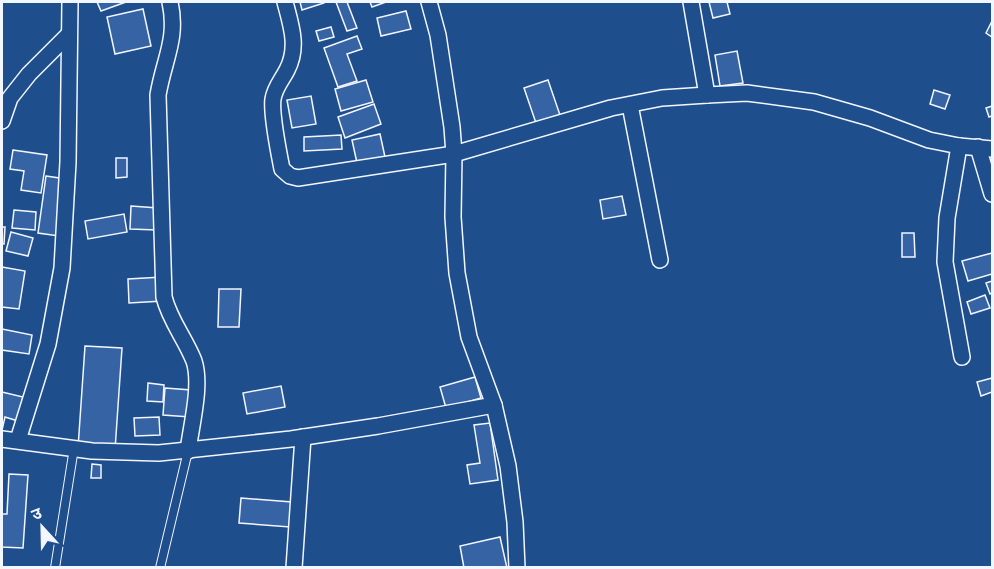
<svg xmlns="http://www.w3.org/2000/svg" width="994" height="569" viewBox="0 0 994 569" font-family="Rubik,'Noto Sans Devanagari',sans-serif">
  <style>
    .building { fill: #3563a3; stroke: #f2f6ff; stroke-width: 1.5 }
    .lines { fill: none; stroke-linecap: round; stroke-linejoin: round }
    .service-casing { stroke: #f2f6ff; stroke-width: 10 }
    .minor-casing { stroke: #f2f6ff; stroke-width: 18 }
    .service { stroke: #1f4e8c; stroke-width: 8 }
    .minor { stroke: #1f4e8c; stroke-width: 15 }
  </style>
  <rect width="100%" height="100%" fill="#1f4e8c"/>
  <g class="building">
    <path d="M97,2H126L101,11Z"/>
    <path d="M300,2H324V3L302,10Z"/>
    <path d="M336,2H347L357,28L347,31Z"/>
    <path d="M370,2H386L372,7Z"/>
    <path d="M709,2H727L730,14L713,18Z"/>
    <path d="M143,9L151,46L115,54L107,17Z"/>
    <path d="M406,11L411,29L381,36L377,18Z"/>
    <path d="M992,21V37L986,33Z"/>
    <path d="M331,27L334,37L319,41L316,31Z"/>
    <path d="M357,36L362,49L347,54L357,81L338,87L324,48Z"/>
    <path d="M737,51L743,83L720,86L715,55Z"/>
    <path d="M366,80L373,102L341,111L335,89Z"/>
    <path d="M548,80L561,118L537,126L524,88Z"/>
    <path d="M934,90L950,95L945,109L930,104Z"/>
    <path d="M311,96L316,124L292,128L287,100Z"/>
    <path d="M374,104L381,124L345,138L338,117Z"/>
    <path d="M992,106V116L989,117L986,108Z"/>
    <path d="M380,134L385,157L357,163L352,140Z"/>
    <path d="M341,135L342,149L304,151V137Z"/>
    <path d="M13,150L47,155L41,193L21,190L24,171L10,169Z"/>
    <path d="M116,158H127V177L116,178Z"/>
    <path d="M46,176L66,179L59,236L38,233Z"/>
    <path d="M622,196L626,215L603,219L600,200Z"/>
    <path d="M131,206L158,208L157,230L130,229Z"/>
    <path d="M14,210L36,212L35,230L12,228Z"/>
    <path d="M124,214L127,232L88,239L85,221Z"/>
    <path d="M2,227H5L4,244H2Z"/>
    <path d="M11,232L33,238L28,256L6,251Z"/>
    <path d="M902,233H914L915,257H902Z"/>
    <path d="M992,253V274L968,281L962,261Z"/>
    <path d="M2,267L25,271L19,309L2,307Z"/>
    <path d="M162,277L163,301L129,303L128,279Z"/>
    <path d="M992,281V293L990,294L986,283Z"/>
    <path d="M219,289H241L239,327H218Z"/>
    <path d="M985,295L990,308L971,314L967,302Z"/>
    <path d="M2,329L32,335L29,354L2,350Z"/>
    <path d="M85,346L122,348L115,450L78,448Z"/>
    <path d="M475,377L481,398L446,408L440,387Z"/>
    <path d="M992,378V392L981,396L977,382Z"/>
    <path d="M148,383L164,385L163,402L147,401Z"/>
    <path d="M281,386L285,407L247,414L243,393Z"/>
    <path d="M165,388L191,390L190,417L163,415Z"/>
    <path d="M2,392L23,397L18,421L5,417L2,430Z"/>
    <path d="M159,417L160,435L135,436L134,418Z"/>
    <path d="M490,423L498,480L470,484L467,465L480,463L474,425Z"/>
    <path d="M92,464L101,465V478H91Z"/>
    <path d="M9,474L28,475L23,548L2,547V514H7Z"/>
    <path d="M241,498L292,502L290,527L239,523Z"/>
    <path d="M500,537L507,568H464L460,546Z"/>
  </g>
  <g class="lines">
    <g class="service-casing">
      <g id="service">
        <path d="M55,568L74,448"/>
        <path d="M160,568L188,451"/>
      </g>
    </g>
    <g class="minor-casing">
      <g id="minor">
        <path d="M170,2C178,39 164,59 158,95L164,297C170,321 185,338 194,361C202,385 191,426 188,451"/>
        <path d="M285,2C291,25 299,47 287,70C282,80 275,87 273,99C271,113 279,154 282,169L290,176L298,178L454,154L611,108L662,98L707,95L747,93L814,102L870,118L929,140L959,146L992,149"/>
        <path d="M691,2L707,95"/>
        <path d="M630,105L660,260"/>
        <path d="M2,121L10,98L29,74L68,35"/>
        <path d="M959,146L947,218L945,262L962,357"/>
        <path d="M978,147L992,194"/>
        <path d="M494,405L508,466L515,522L517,568"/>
        <path d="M2,439L92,451L159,453L291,439L378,426L494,405L469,337L457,273L453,217L454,154L452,127L438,35L429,2"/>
        <path d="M18,440L48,344L62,268L68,162L70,2"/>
        <path d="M294,568L303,437"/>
      </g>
    </g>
    <use href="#service" class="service"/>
    <use href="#minor" class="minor"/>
  </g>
  <rect width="994" height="569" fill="none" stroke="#f2f6ff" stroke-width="6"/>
  <g transform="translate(42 527) rotate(338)" stroke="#1f4e8c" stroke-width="4.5" paint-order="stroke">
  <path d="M0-4.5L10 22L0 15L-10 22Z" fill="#f2f6ff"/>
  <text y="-9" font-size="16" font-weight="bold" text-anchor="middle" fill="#f2f6ff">उ</text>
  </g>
</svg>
